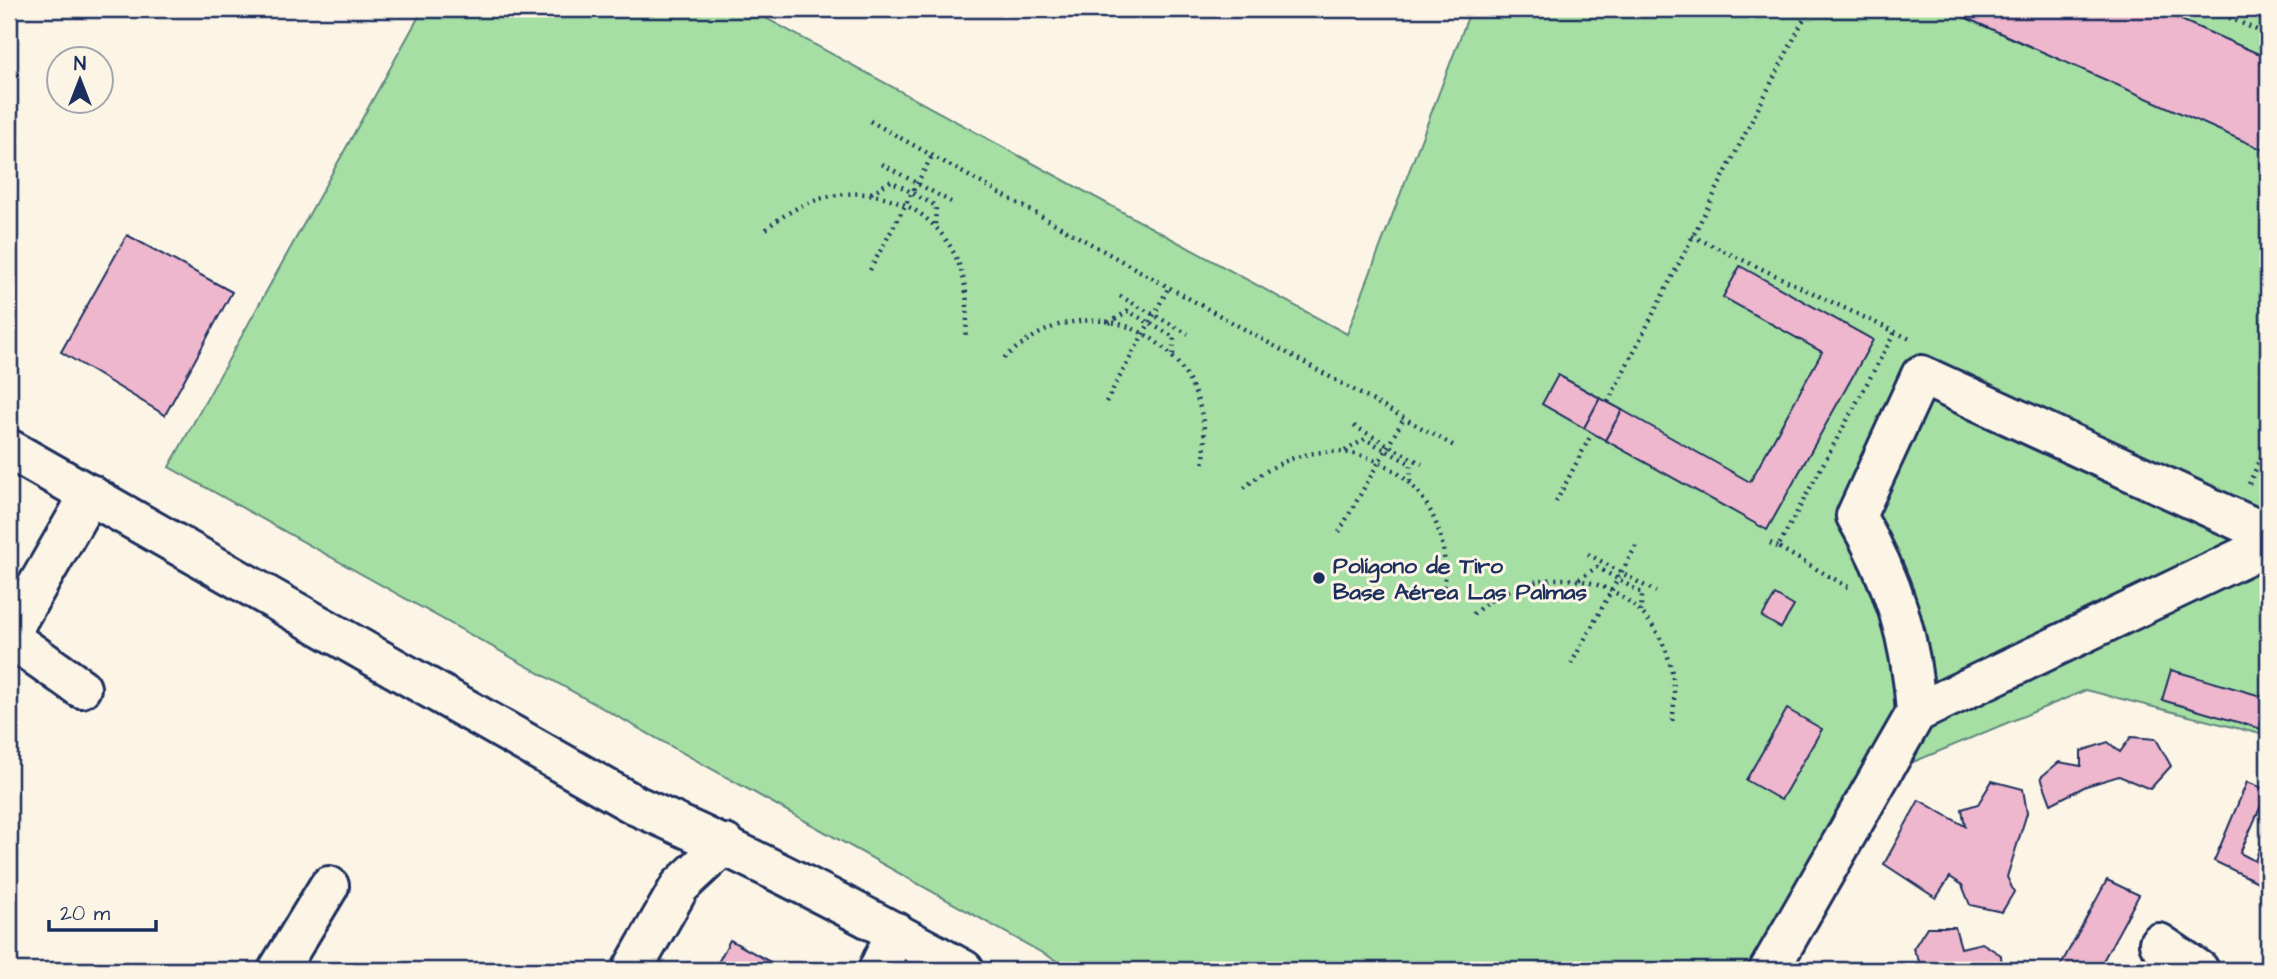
<svg xmlns="http://www.w3.org/2000/svg" width="2277" height="979" viewBox="0 0 2277 979" font-family="'Architects Daughter',sans-serif">
  <style>
    .green { fill: #a6dfa3; stroke: #608780; stroke-width: 2 }
    .building { fill: #efb7cd; stroke: #1b2f5e; stroke-width: 2 }
    .lines { fill: none; stroke-linecap: round; stroke-linejoin: round }
    .minor-casing { stroke: #1b2f5e; stroke-width: 44 }
    .path { stroke: #1b2f5e; stroke-width: 4.5; stroke-dasharray: 2 5; stroke-linecap: butt }
    .minor { stroke: #fcf5e5; stroke-width: 38 }
    .poi-dot { fill: #1b2f5e; stroke: #fcf5e5; stroke-width: 2.5 }
    .labels { text-anchor: middle; stroke-width: 6; stroke-linejoin: round; paint-order: stroke }
    .poi-label { font-size: 23px; font-weight: bold; fill: #1b2f5e; stroke: #fcf5e5; text-anchor: start }
  </style>
  <rect width="100%" height="100%" fill="#fcf5e5"/>
  <filter id="ink" filterUnits="userSpaceOnUse"><feTurbulence type="fractalNoise" baseFrequency=".0143" numOctaves="2"/><feDisplacementMap in="SourceGraphic" scale="14" xChannelSelector="R" yChannelSelector="G"/><feConvolveMatrix kernelMatrix="1 2 1 2 8 2 1 2 1" color-interpolation-filters="sRGB"/></filter>
  <g filter="url(#ink)">
    <path class="green" d="M423,9H749L1347,334L1471,9H2268V736L2086,690L1906,765L1784,970H1073L169,467Z"/>
    <g class="building">
      <path d="M1946,9H2156L2268,58V152Z"/>
      <path d="M127,235L232,292L165,415L61,352Z"/>
      <path d="M1740,266L1873,340L1767,530L1605,440L1622,410L1750,482L1822,352L1723,297Z"/>
      <path d="M1558,375L1600,398L1584,428L1542,404Z"/>
      <path d="M1600,398L1622,410L1605,440L1584,428Z"/>
      <path d="M1775,595L1794,606L1781,628L1762,617Z"/>
      <path d="M2171,670L2268,698V731L2162,700Z"/>
      <path d="M1787,709L1822,729L1781,800L1746,780Z"/>
      <path d="M2131,737L2156,739L2171,766L2150,789L2119,776L2086,786L2051,804L2041,777L2059,762L2081,766V751L2108,742L2120,752Z"/>
      <path d="M1992,781L2023,789L2027,813L2007,877L2014,892L2002,912L1970,905L1962,885L1950,877L1936,898L1884,864L1919,800L1965,826L1962,809L1978,804Z"/>
      <path d="M2247,782L2268,790L2240,853L2255,861L2268,824V887L2214,861Z"/>
      <path d="M2107,880L2139,895L2098,970H2058Z"/>
      <path d="M1927,927H1955L1961,948L1982,943L2001,955L2002,970H1924L1913,949Z"/>
      <path d="M730,940L785,970H714Z"/>
    </g>
    <g class="lines">
      <g class="minor-casing">
        <g id="minor">
          <path d="M9,449L637,806C750,855 857,911 964,970"/>
          <path d="M9,635L90,494"/>
          <path d="M9,637L81,688"/>
          <path d="M1916,713C1912,640 1893,579 1856,516L1921,375L2268,534"/>
          <path d="M2159,943L2199,970"/>
          <path d="M278,970L329,886"/>
          <path d="M632,970L680,886L725,844"/>
          <path d="M878,970L896,932"/>
          <path d="M1769,970L1916,713L2268,545"/>
        </g>
      </g>
      <g class="path">
        <path d="M2210,9L2268,35"/>
        <path d="M870,121L1456,447"/>
        <path d="M882,164L951,202"/>
        <path d="M871,193L891,181L936,206L935,227"/>
        <path d="M766,229C860,149 985,213 965,337"/>
        <path d="M1692,236L1910,339"/>
        <path d="M870,270L932,156"/>
        <path d="M1120,296L1188,334"/>
        <path d="M1109,323L1128,311L1174,337L1173,357"/>
        <path d="M1004,358C1021,344 1038,332 1059,325C1149,300 1217,381 1203,466"/>
        <path d="M1106,402L1169,287"/>
        <path d="M1608,402L1809,9"/>
        <path d="M1354,426L1422,464"/>
        <path d="M1345,451L1365,439L1411,464L1410,483"/>
        <path d="M2249,484L2268,442"/>
        <path d="M1244,488C1336,405 1462,474 1443,596"/>
        <path d="M1556,502L1592,433"/>
        <path d="M1339,532L1404,418"/>
        <path d="M1770,543L1778,547"/>
        <path d="M1588,554L1656,592"/>
        <path d="M1579,579L1597,567L1642,593L1641,612"/>
        <path d="M1848,587L1778,547L1895,332"/>
        <path d="M1473,614C1565,534 1692,600 1672,722"/>
        <path d="M1571,664L1636,546"/>
      </g>
      <use href="#minor" class="minor"/>
    </g>
  </g>
  <circle class="poi-dot" cx="1319" cy="578" r="7"/>
  <g class="labels">
    <g class="poi-label">
      <text x="1333" y="573">Polígono de Tiro<tspan x="1333" dy="26">Base Aérea Las Palmas</tspan></text>
    </g>
  </g>
  <rect width="2277" height="979" fill="none" stroke="#fcf5e5" stroke-width="35"/>
  <rect x="18" y="18" width="2242" height="944" fill="none" stroke="#1b2f5e" stroke-width="2.5" filter="url(#ink)"/>
  <g transform="translate(80 80)"><circle r="33" fill="#fcf5e5" stroke="#a2a6af" stroke-width="2"/>
  <path d="M0-5L12 26L0 18L-12 26Z" fill="#1b2f5e"/>
  <text y="-10" font-size="19" font-weight="bold" text-anchor="middle" fill="#1b2f5e">N</text>
  </g>
  <path d="M49 920v10h107v-10" fill="none" stroke="#1b2f5e" stroke-width="3.5"/>
  <text x="60" y="920" font-size="21" fill="#1b2f5e" stroke="#fcf5e5" stroke-width="5" paint-order="stroke">20 m</text>
</svg>
